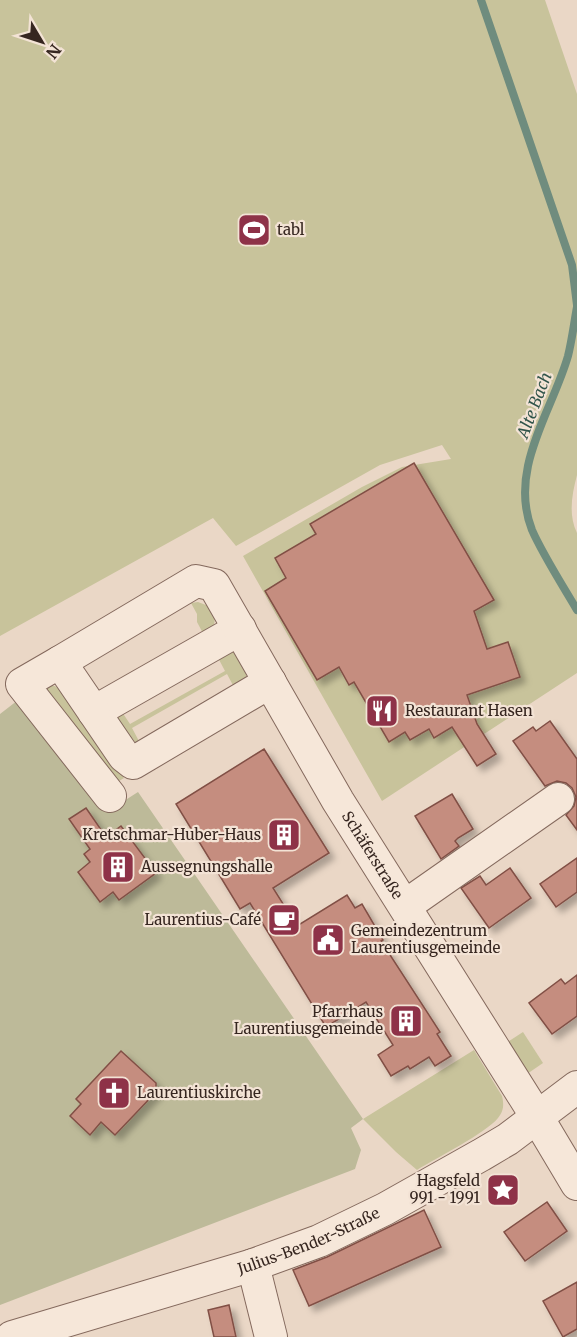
<svg xmlns="http://www.w3.org/2000/svg" width="577" height="1337" viewBox="0 0 577 1337" font-family="Merriweather,serif">
  <style>
    .green { fill: #c8c39b }
    .cemetery { fill: #bdba99 }
    .lines { fill: none; stroke-linecap: round; stroke-linejoin: round }
    .stream { stroke: #6f8c7e; stroke-width: 8 }
    .building { fill: #c58d7f; stroke: #814f45; stroke-width: 1.5; filter: url(#shadow) }
    .minor-casing { stroke: #84695d; stroke-width: 34 }
    .minor { stroke: #f6e7d9; stroke-width: 32 }
    .labels { text-anchor: middle; stroke-width: 4.5; stroke-linejoin: round; paint-order: stroke }
    .poi-label { font-size: 15px; fill: #362620; stroke: #f3e3d5; text-anchor: start }
    .street-label { font-size: 15px; fill: #362620; stroke: #f3e3d5 }
    .water-label { font-size: 16px; font-style: italic; fill: #30544a; stroke: #f3e3d5 }
  </style>
  <defs>
    <filter id="shadow"><feDropShadow dx="5.5" dy="5.5" stdDeviation="3" flood-color="#0004"/></filter>
  </defs>
  <rect width="100%" height="100%" fill="#ead7c6"/>
  <g class="green">
    <path d="M0,0H545L577,94V475C572,494 568,515 577,533V673L382,801L243,556L362,487L402,467L451,459L442,445L380,465L236,546L213,518L0,636Z"/>
    <path d="M198,602L211,607C217,622 216,626 205,637L197,622V614L191,603Z"/>
    <path d="M228,651L237,653L247,672L245,681L235,689L227,674L132,728L140,743L135,742L117,718L116,714L120,709L130,724L225,671L216,654Z"/>
    <path d="M48,686H55L63,692L124,778L109,787L44,691Z"/>
    <path d="M523,1032L543,1063L527,1074L506,1043Z"/>
    <path d="M474,1050L502,1096C504,1104 504,1111 498,1118C486,1133 436,1158 417,1170L396,1152L363,1119Z"/>
  </g>
  <path class="cemetery" d="M22,697L113,808L138,792L363,1119L351,1128L361,1150L355,1169L0,1305V714Z"/>
  <g class="lines">
    <g class="stream">
      <path d="M481,0L572,265L577,305"/>
      <path d="M577,307C574,323 572,340 568,356C552,412 508,469 532,530C543,555 563,586 577,610"/>
    </g>
  </g>
  <g class="building">
    <path d="M414,463L494,600L474,611L487,649L508,642L520,677L467,695L477,724L496,754L477,766L452,727L434,738L429,729L410,740L405,732L389,742L354,682L349,685L339,667L317,680L265,591L286,578L275,558L316,534L310,524Z"/>
    <path d="M550,721L577,759V830L566,815L574,806L576,797L572,788L566,783L557,781L545,786L513,741L533,727L536,731Z"/>
    <path d="M264,749L329,853L273,888L297,926L347,895L355,908L362,904L383,940L381,941L440,1032L437,1034L451,1056L435,1066L429,1057L410,1069L408,1066L391,1076L378,1055L393,1045L366,1002L326,1027L250,903L240,909L176,804Z"/>
    <path d="M452,794L473,829L458,838L455,841L459,846L441,859L415,816Z"/>
    <path d="M86,808L106,837L121,826L156,873L119,900L113,892L100,902L78,872L90,862L84,854L90,849L69,819Z"/>
    <path d="M577,858V892L556,907L540,884Z"/>
    <path d="M510,868L531,898L489,928L461,888L480,876L486,885Z"/>
    <path d="M577,975V1016L552,1034L529,1003L561,979L565,984Z"/>
    <path d="M121,1051L156,1083V1092L115,1135L101,1122L90,1135L70,1116L81,1104L76,1099Z"/>
    <path d="M547,1202L567,1231L525,1261L504,1232Z"/>
    <path d="M424,1210L441,1247L309,1306L293,1270L327,1257Z"/>
    <path d="M577,1282V1329L563,1337L543,1301Z"/>
    <path d="M229,1305L236,1337H214L208,1310Z"/>
  </g>
  <g class="lines">
    <g class="minor-casing">
      <g id="minor">
        <path d="M240,629L94,712L124,756L133,763L270,682"/>
        <path id="s1" d="M60,662L196,581L214,585L338,801L537,1117L577,1184"/>
        <path d="M94,712L60,662L22,684L110,796"/>
        <path d="M405,906L558,799"/>
        <path d="M253,1265L271,1337"/>
        <path id="s2" d="M12,1337L253,1265L319,1241L385,1209L481,1155L508,1139L577,1087"/>
      </g>
    </g>
    <use href="#minor" class="minor"/>
  </g>
  <defs>
    <g id="stadium-square" transform="scale(1.725)"><rect x="-9" y="-9" width="18" height="18" rx="4" fill="#8e3248" stroke="#f3e3d5"/><path d="M0-5a6.5 5 0 1 0 0 10a6.5 5 0 1 0 0-10ZM-3.5-1.8h7v3.6h-7Z" fill="#fff"/></g>
    <g id="restaurant-square" transform="scale(1.725)"><rect x="-9" y="-9" width="18" height="18" rx="4" fill="#8e3248" stroke="#f3e3d5"/><path d="M-5-6h1v4h1v-4h1v4h1v-4h1v5L-1.5 .5V6h-2V.5L-5-1ZM5-6V6H3V1.5H1.5Q1.5-4 5-6Z" fill="#fff"/></g>
    <g id="building-square" transform="scale(1.725)"><rect x="-9" y="-9" width="18" height="18" rx="4" fill="#8e3248" stroke="#f3e3d5"/><path d="M-4-6H4V6H1V3H-1V6H-4ZM-2.5-4.3h1.7v1.8h-1.7ZM.8-4.3h1.7v1.8H.8ZM-2.5-1h1.7V.8h-1.7ZM.8-1h1.7V.8H.8Z" fill="#fff"/></g>
    <g id="cafe-square" transform="scale(1.725)"><rect x="-9" y="-9" width="18" height="18" rx="4" fill="#8e3248" stroke="#f3e3d5"/><path d="M-5.5-4.5H6V0H3Q3 3.5 0 3.5H-2.5Q-5.5 3.5-5.5 0ZM3-3.2v2h1.7v-2ZM-6 4.5H4V6H-6Z" fill="#fff"/></g>
    <g id="civic-square" transform="scale(1.725)"><rect x="-9" y="-9" width="18" height="18" rx="4" fill="#8e3248" stroke="#f3e3d5"/><path d="M-.6-6.5H3V-4.5H.6V-3L4-1V1h2V6H-6V1h2V-1L-.6-3ZM-1.2 2.5V6h2.4V2.5Z" fill="#fff"/></g>
    <g id="church-square" transform="scale(1.725)"><rect x="-9" y="-9" width="18" height="18" rx="4" fill="#8e3248" stroke="#f3e3d5"/><path d="M-1.2-6h2.4v3.5h3.3v2.4h-3.3V6h-2.4V-.1h-3.3v-2.4h3.3Z" fill="#fff"/></g>
    <g id="sight-square" transform="scale(1.725)"><rect x="-9" y="-9" width="18" height="18" rx="4" fill="#8e3248" stroke="#f3e3d5"/><path d="M0-6L1.8-2.2L6-1.7L2.9 1.2L3.7 5.4L0 3.3L-3.7 5.4L-2.9 1.2L-6-1.7L-1.8-2.2Z" fill="#fff"/></g>
  </defs>
  <g fill-rule="evenodd">
    <use href="#stadium-square" x="254" y="230"/>
    <use href="#restaurant-square" x="382" y="711"/>
    <use href="#building-square" x="284" y="835"/>
    <use href="#building-square" x="118" y="867"/>
    <use href="#cafe-square" x="284" y="920"/>
    <use href="#civic-square" x="328" y="940"/>
    <use href="#building-square" x="406" y="1021"/>
    <use href="#church-square" x="114" y="1093"/>
    <use href="#sight-square" x="503" y="1190"/>
  </g>
  <g class="labels">
    <g class="poi-label">
      <text x="277" y="235">tabl</text>
      <text x="405" y="716">Restaurant Hasen</text>
      <text x="261" y="840" text-anchor="end">Kretschmar-Huber-Haus</text>
      <text x="141" y="872">Aussegnungshalle</text>
      <text x="261" y="925" text-anchor="end">Laurentius-Café</text>
      <text x="351" y="936">Gemeindezentrum<tspan x="351" dy="17">Laurentiusgemeinde</tspan></text>
      <text x="383" y="1017" text-anchor="end">Pfarrhaus<tspan x="383" dy="17">Laurentiusgemeinde</tspan></text>
      <text x="137" y="1098">Laurentiuskirche</text>
      <text x="480" y="1186" text-anchor="end">Hagsfeld<tspan x="480" dy="17">991 - 1991</tspan></text>
    </g>
    <g class="street-label">
      <text dy="5" stroke="none"><textPath href="#s1" startOffset="490">Schäferstraße</textPath></text>
      <text dy="5" stroke="none"><textPath href="#s2" startOffset="312">Julius-Bender-Straße</textPath></text>
    </g>
    <g class="water-label">
      <text transform="translate(534 405) rotate(-69)" y="6">Alte Bach</text>
    </g>
  </g>
  <g transform="translate(42 42) rotate(129)" stroke="#f3e3d5" stroke-width="4.5" paint-order="stroke">
  <path d="M0-4.5L10 22L0 15L-10 22Z" fill="#362620"/>
  <text y="-9" font-size="16" font-weight="bold" text-anchor="middle" fill="#362620">N</text>
  </g>
</svg>
